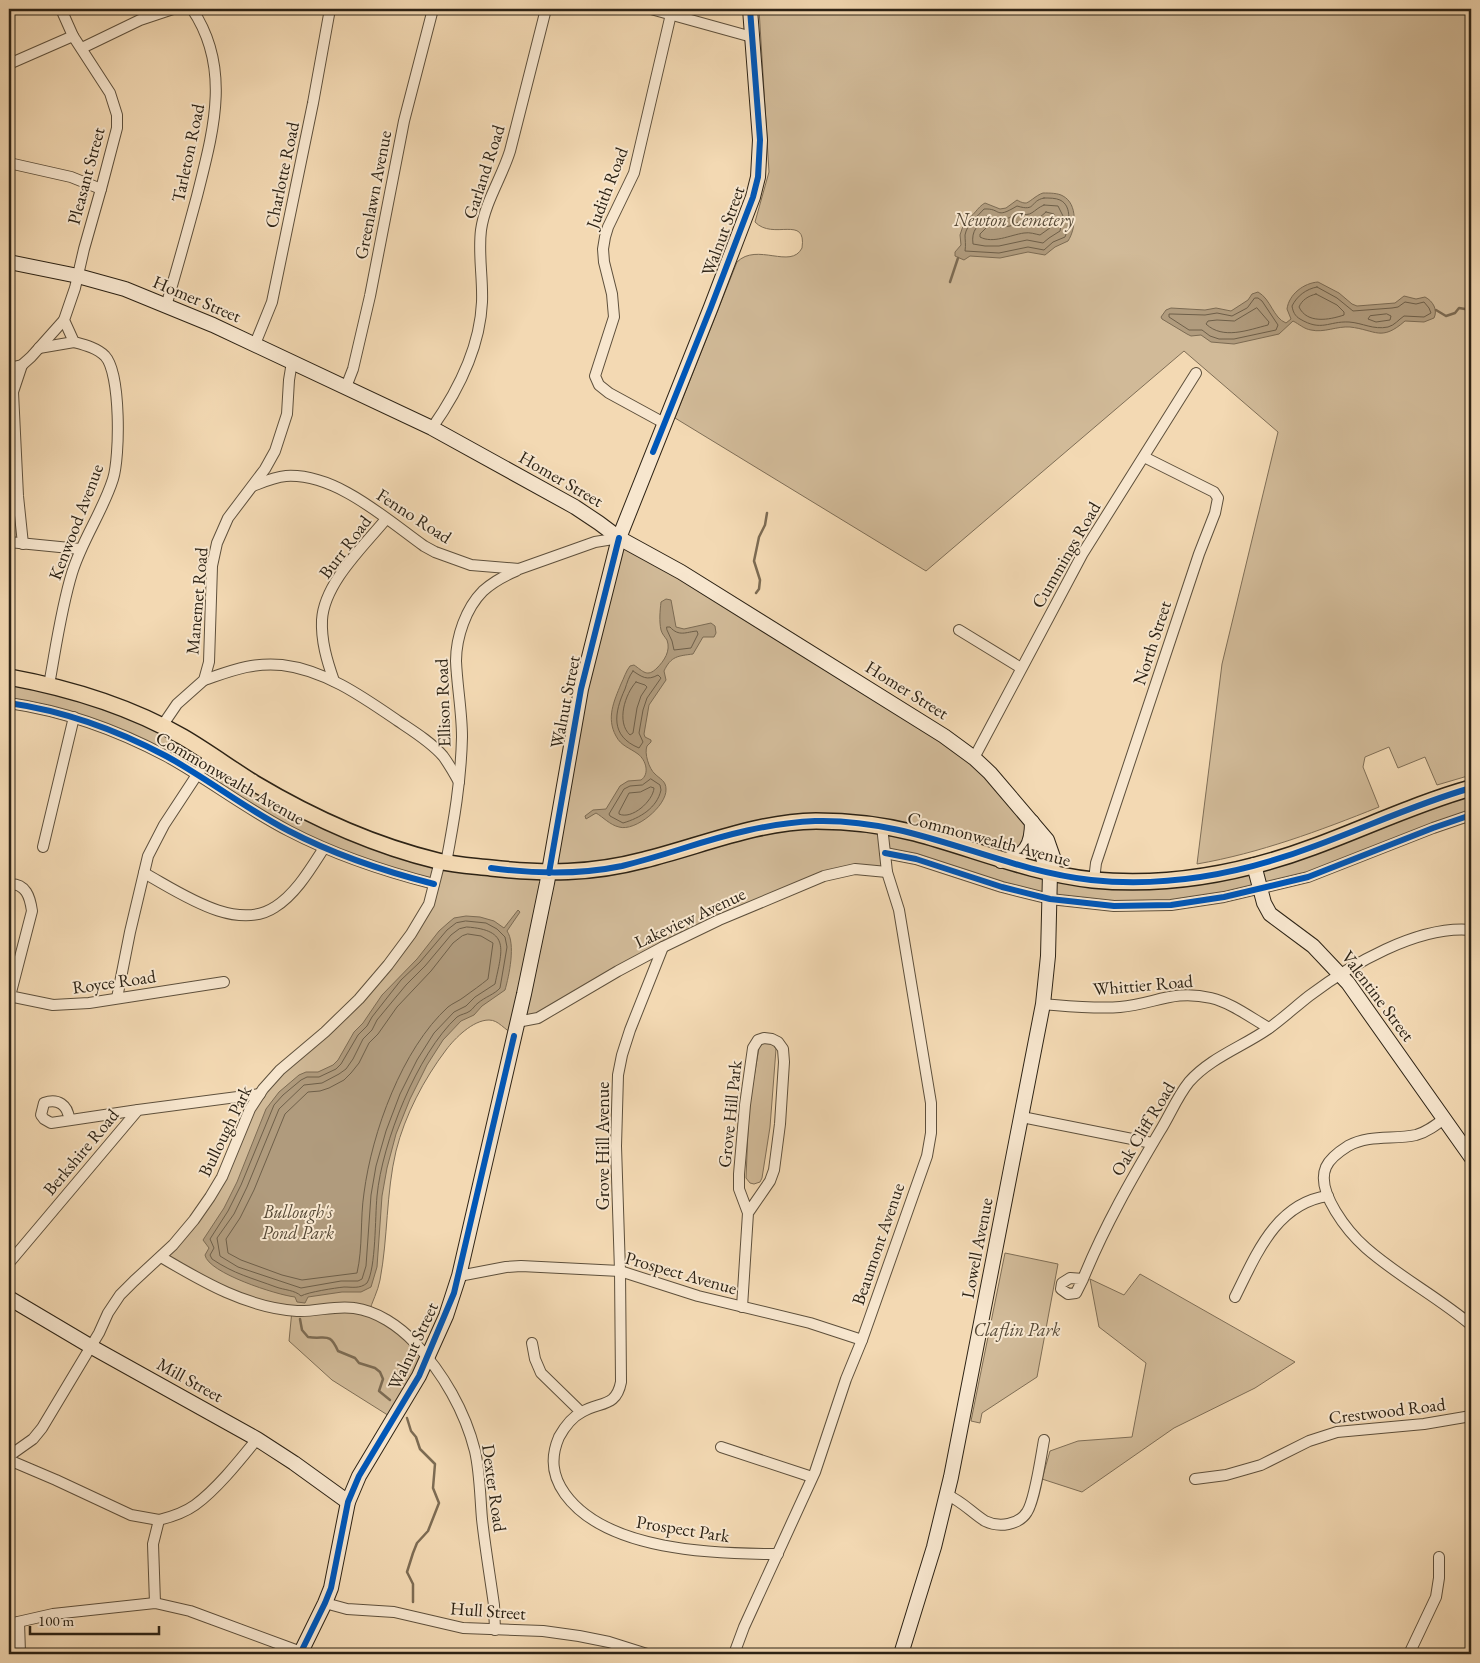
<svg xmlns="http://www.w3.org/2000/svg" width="1480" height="1663" viewBox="0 0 1480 1663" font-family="'EB Garamond',serif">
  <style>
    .green { fill: #d1ba98; stroke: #7f6e56 }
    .water { fill: #b09b7d; stroke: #7c6b53 }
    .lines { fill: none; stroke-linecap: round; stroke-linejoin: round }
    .shore { stroke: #6e5f49; stroke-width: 1 }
    .stream { stroke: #7c6b53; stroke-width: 2.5 }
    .street-casing { stroke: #5e503c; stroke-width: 12 }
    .secondary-casing { stroke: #2d2315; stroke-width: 16 }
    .primary-casing { stroke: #2d2315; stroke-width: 18 }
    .street { stroke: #f7e6ce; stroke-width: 10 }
    .secondary { stroke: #f7e6ce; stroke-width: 14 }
    .primary { stroke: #f3d9b3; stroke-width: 15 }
    .cycleway-casing { stroke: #f7e6ce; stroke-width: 9 }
    .cycleway { stroke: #0057b8; stroke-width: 6 }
    .labels { text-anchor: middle; stroke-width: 4; stroke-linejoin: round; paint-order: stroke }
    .street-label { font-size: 18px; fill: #2d2315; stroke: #f7e6ce }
    .park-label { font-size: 18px; font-style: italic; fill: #564936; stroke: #f7e6ce }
  </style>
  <rect width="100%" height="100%" fill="#f3d9b3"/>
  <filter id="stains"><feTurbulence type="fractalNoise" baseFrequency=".004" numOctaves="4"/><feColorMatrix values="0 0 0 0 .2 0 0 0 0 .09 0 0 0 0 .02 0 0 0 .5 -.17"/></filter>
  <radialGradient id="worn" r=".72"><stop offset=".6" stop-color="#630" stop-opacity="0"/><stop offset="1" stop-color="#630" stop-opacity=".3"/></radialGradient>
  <g class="green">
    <path d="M759,9H1471V775L1437,785L1425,757L1398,768L1389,747L1365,757L1363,767L1379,807C1319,831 1260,853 1197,864L1222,664L1278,432L1184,351L926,571L675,418L737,262C757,242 791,270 802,248C807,214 773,241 755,222L769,172Z"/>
    <path d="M619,538L944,736L1032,822L1018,856L1072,877L1226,872L1471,788V815L1308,877L1191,903L1083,904L886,853L887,872L855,869L719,920L529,1021L514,1034C504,1030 499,1020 489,1020C473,1020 455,1038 446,1050C424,1079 405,1115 396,1151C386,1193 388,1238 380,1280C378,1291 372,1302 369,1312L379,1317L428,1358L394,1419L332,1380L289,1341L292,1310L257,1303L161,1257L204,1207L254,1102L325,1032L402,947L434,884L324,848L133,740L9,703V677L73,691L210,755L391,847L549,873Z"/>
    <path d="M769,1042L773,1045L776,1049L770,1127L762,1178L760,1182L754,1184L750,1183L746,1178L749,1106L759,1048L763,1043Z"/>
    <path d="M1005,1253L1058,1264L1037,1377L982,1413L980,1423L971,1421Z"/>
    <path d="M1140,1274L1295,1362L1255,1388L1174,1428L1082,1492L1042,1479L1050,1451L1078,1441L1132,1437L1146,1363L1099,1327L1090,1279L1124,1295Z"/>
  </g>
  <g class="water">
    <path d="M1043,193C1050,193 1058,193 1063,196C1078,204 1076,229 1068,241L1055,247L1045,255L1028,252L1000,258L970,256L964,260L955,256V252L961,245L960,235L965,220C974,217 977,207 985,203L1000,209L1006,208L1017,200C1019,201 1022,203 1025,203C1028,204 1036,195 1043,193Z"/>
    <path d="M1318,282L1339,293L1352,304L1357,306L1395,303L1404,296L1416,299L1425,297C1433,301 1438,310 1434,318L1424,322L1405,321C1381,342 1376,330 1350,327C1337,326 1324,333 1311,330C1304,329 1299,324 1293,321L1279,334L1234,344L1211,342L1201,335L1191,336L1187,334L1162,319L1161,317L1166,310L1171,308L1205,310L1216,308L1231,311L1248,300L1252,294L1258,292C1271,299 1273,318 1286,323L1291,319L1287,309C1289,294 1304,283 1318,282Z"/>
    <path d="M666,599L671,600L676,627L684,629L711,623L715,626L716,633L714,637H703L693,654C678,656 671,656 664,671L666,680L649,705L644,734L645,737L651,740V742L647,746C644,753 649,769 655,774C660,779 666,781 666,789C667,806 635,832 619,827C610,825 603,817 596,813L586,819L585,816L593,810L606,809L620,786L628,781L641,780C650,774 646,760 638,754C630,748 621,746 616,736C606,718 614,701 621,684C624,678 626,671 630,666L634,665C643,671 647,678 657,668C664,661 671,651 667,640C665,637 662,634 661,630C659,621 660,611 661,602Z"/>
    <path d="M518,910L520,912L507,931C516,944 509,976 505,990L482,1006L474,1015L461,1021L443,1040L427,1065L410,1099L396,1134L387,1168L382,1196L377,1267L371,1287L361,1292H342L308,1297L305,1303L297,1302L295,1297C277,1295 208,1273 205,1255L209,1248L203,1240L224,1208L237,1182L266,1109L279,1092L299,1075L306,1072H318L333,1065L338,1060L354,1032L363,1023L382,995L417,959L439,931L448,923L454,918L466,916L480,917L494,921L504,928Z"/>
  </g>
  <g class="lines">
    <g class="shore">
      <path d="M1044,198C1049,198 1056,198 1060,200C1073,206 1069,227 1065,237L1053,242L1044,250L1028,247L999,253L965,251C966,245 965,240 965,235C967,224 977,217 984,209C1002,208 994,220 1017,206C1037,212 1029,201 1044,198Z"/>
      <path d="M1044,205L1058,206L1063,216L1060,231L1049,238L1043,243L1027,240L999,246H985L973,244C971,230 978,226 986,216C999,219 1006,222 1017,213C1033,218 1032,210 1044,205Z"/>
      <path d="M1046,212L1054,214V225L1040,235C1035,234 1030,232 1024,233C1010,235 993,244 980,237V234L989,225C997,227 1005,228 1013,225C1016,224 1017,222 1020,222C1034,221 1036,221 1046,212Z"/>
      <path d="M1317,287L1337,298L1353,311L1392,308L1398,307L1405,302L1416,304L1424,302L1429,308L1431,313L1424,317L1404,316C1398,320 1395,325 1388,327C1373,330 1363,323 1349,322C1328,321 1322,332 1300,319C1295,316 1293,312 1292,306C1297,296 1306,289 1317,287Z"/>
      <path d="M1316,294L1337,305L1344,312V315C1329,320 1307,324 1299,307C1302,300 1308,296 1316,294Z"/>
      <path d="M1255,298H1258L1262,301L1278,325L1276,330L1234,339H1219L1210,336L1202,330H1189L1169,317V314H1172L1205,315L1217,313L1232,316L1247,308Z"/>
      <path d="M1257,308L1269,322L1268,325C1248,330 1223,340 1206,324L1208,321L1217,320L1234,321Z"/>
      <path d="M1387,314L1391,316L1390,320L1376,322L1368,319L1370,316Z"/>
      <path d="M667,627H670C679,637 686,632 697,631L698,634L691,648L674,650L672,641L667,630Z"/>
      <path d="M633,671C642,677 647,681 658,675L661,678L647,698L643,710L639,733L643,742L639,748C610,736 614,713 625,689C627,683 629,676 633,671Z"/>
      <path d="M636,682L645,685L647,687L641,696L637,708L633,733L630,735C616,722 625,694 636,682Z"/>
      <path d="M651,779L660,785L661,790C657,808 640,818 623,823L610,816L609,814L624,789L630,786L642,785Z"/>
      <path d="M651,787L654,788C653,801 632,820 619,814V812L629,793L640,792Z"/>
      <path d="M466,921L486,923L497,929L505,937L507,947L500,988C495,994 485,997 478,1003C475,1005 473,1009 470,1011C466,1014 461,1014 457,1017C417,1054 382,1143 377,1196C375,1217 376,1268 367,1283C360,1289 352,1287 344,1287C335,1288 308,1292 301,1296C295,1290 284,1290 276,1287C252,1278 234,1274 212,1259L210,1255L214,1248L210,1239L228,1211L241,1185L274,1105L283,1095L301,1080L307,1077H319L336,1069L341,1064L358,1035L367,1026L372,1017L401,980L420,962L447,930L456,923Z"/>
      <path d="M467,927C511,930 502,950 495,984L475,997L466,1006L454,1012L434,1033L417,1060L400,1094L386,1131L376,1166L371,1195L366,1266L362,1279L358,1281H341L301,1288L238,1267L220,1256L217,1238L234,1214L247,1187L279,1109L304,1085L322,1083L339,1074L346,1069L353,1059L363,1039L372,1030L377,1020L406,985L425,966L451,935L459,929Z"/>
      <path d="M468,934L481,936L493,943L488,979C481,985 472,991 464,997C459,1001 453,1003 448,1007C402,1049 372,1132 364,1193C360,1219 363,1247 357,1273L302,1280L282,1275L241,1260L228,1253L226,1239L240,1218L254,1190L285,1114L308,1092L320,1091L329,1088L344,1080L351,1073L359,1063L369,1043L378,1034L397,1007L431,971L453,943L462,936Z"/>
    </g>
    <g class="stream">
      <path d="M950,282L958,258"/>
      <path d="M1436,310L1446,316L1455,313L1459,308L1465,309"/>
      <path d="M756,593L759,589L760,580L754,561L759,537L765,525L767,513"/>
      <path d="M300,1319L302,1330L308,1337C326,1340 329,1331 338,1351L355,1358L359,1363L375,1368L380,1372L383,1379L379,1391L390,1400"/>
      <path d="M407,1418L411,1431L416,1437L420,1449L435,1464L433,1488L439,1503L428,1531L417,1543L413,1553L407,1572L413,1584V1602"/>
    </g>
    <g class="street-casing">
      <g id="street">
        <path d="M651,9L752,37"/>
        <path d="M82,48L140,20L173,9"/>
        <path d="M9,64L73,36"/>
        <path d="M9,163L71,177L101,189"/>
        <path d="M166,306C177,269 187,233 197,196C213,132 232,68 192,9"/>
        <path d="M255,344L272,302L313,103L330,9"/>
        <path d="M39,348L74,342"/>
        <path d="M22,365L13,392L18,496L23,544"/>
        <path d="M9,368L22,365L31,357L64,320"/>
        <path d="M346,387L353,369L370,296L404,121L433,9"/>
        <path d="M664,423L609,393L599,385L595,376L614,317L612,294L604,262L603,249L605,237L608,227L634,173L671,14"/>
        <path d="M432,428C458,391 480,348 482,302C483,278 478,254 481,230C485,202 502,177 510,151L546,9"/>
        <path d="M253,486C263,482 274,477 286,476C336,473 386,519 424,546L435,552L471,565L519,569L595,542L619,538"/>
        <path d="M9,542L80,549"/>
        <path d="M959,630L1021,668"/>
        <path d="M204,680C231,671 252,662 282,665C325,670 363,697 398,721C413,731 431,742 443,756C449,764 454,773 459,782"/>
        <path d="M334,681C327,661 321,641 322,620C324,583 364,546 386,519"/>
        <path d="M49,685C56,647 61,609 72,573C82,540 103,511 113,479C120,457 121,373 105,356C97,348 85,345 74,342L64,320L75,288L84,249L101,189L117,128V115L110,93L73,36L61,9"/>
        <path d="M9,703C64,711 117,730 166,756C208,779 246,809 289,831C335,855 383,871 434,884"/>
        <path d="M162,726L177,704L204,680L209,662L212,566L217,543L228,518L265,469L275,451L287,414L289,380L292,362"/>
        <path d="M974,758L1083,553L1196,373"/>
        <path d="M43,847L74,717"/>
        <path d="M885,853L916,859L1002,887L1050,899L1114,906L1171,905L1224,897L1308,877L1433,828L1471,815"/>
        <path d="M446,863C454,821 461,780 462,737C462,712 457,686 456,661C456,637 466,608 483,591C493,582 504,576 516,571"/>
        <path d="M144,873C179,892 236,933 275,907C296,894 311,868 324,848"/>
        <path d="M1094,880L1096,863L1199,554L1215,513L1218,498L1214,492L1144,457"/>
        <path d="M9,884C26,883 30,897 32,911L10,996"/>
        <path d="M663,947L630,1030L622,1055L618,1075L616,1146L620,1271L621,1382C616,1408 600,1401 582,1412C572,1417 564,1428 559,1437C550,1458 552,1476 565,1494C606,1551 714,1554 778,1554"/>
        <path d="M9,996L53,1005L89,1003L224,982"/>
        <path d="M117,998L130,932L148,856L164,825L210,755"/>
        <path d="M1043,1004C1068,1006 1095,1009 1120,1007C1155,1004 1173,989 1211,998C1232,1003 1251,1018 1269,1028"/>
        <path d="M517,1022L538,1018L618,971L663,947L719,920L824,876L855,869L887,872"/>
        <path d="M1022,1117L1152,1143"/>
        <path d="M1445,1118C1436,1125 1427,1132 1416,1135C1393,1140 1370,1134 1348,1146C1340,1151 1330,1158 1326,1167C1315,1192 1349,1233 1366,1248C1399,1277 1438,1297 1471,1325"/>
        <path d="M69,1119C68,1105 58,1098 44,1103L41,1115L44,1119L51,1123L138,1110"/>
        <path d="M161,1257C203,1282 248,1308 297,1311C316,1312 335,1305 354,1308C377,1311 399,1326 415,1343C443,1373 465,1411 475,1451C480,1473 480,1496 482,1519C485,1547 490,1576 494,1605L495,1630"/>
        <path d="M9,1263L138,1110L260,1094"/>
        <path d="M459,1276L506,1267L521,1266L620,1271L698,1296L810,1323L862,1340"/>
        <path d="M1083,1279L1076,1293L1068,1294L1061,1289L1062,1283L1070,1278L1083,1279C1104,1227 1132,1178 1160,1131C1170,1115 1177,1097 1189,1082C1210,1058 1242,1047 1268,1029C1282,1019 1295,1007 1309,996C1350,965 1418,925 1471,930"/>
        <path d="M1235,1297C1256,1255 1276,1203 1328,1196"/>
        <path d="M742,1307L748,1213L770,1181L774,1170L780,1124L784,1062L783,1049L778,1042L772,1039L764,1038L758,1040L753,1048L751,1062L745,1105L739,1174V1189L748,1213"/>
        <path d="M532,1343L535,1359L541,1373L581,1412"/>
        <path d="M721,1447L812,1477"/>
        <path d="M9,1456L33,1439L42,1428L99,1333L108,1313L120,1295L134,1281L173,1245L194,1220L210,1197L222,1177L250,1109L263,1089L280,1070L325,1032L359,999L388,965L411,934L429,904L440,861"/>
        <path d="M9,1460L56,1480L131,1515L159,1520"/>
        <path d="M1195,1479L1226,1475L1261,1465L1309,1441L1337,1432L1424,1424L1471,1416"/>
        <path d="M947,1495C962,1501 972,1513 985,1521C999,1528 1019,1525 1027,1512C1035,1500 1041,1456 1044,1440"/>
        <path d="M155,1603L153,1544L159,1520C171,1517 184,1513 195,1505C217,1489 240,1460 257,1439"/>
        <path d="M325,1603L347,1609L394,1612L463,1628L543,1631L579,1636L609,1642L647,1654"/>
        <path d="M19,1622L20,1654"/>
        <path d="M9,1624L53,1614L155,1603L190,1611L301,1652"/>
        <path d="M734,1654L744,1627L815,1472L846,1379L862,1340L927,1156L931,1133V1103L899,910L887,872L882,826"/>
        <path d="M1409,1654L1436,1597L1439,1578V1557"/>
      </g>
    </g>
    <g class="secondary-casing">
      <g id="secondary">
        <path d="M9,262L78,276L125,289L213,325L432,428L575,507L599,523L619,538L681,572L944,736L974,758L990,773L1047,840L1054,860L1050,873L1048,956L1043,1004L951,1477L934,1547L901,1654"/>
        <path d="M1038,830C1038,846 1042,859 1050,873"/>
        <path d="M1001,861C1026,856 1032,846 1032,822"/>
        <path d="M1254,865L1264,903L1270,914L1313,946L1348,983L1471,1157"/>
        <path d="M9,1298L90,1346L257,1439L294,1463L348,1502"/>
        <path d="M300,1654L325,1603L331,1588L348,1502L359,1476L419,1376L446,1316L459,1276L524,994L547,883L581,689L619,538L711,307L753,197L758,177L760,140L750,9"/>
      </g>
    </g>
    <g class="primary-casing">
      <path id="primary" d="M9,677C69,688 129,706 183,737C207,751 230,768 254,783C311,817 372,845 438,861C455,865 473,866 491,868C545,874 591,874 644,860C701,846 755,822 816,821C849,821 883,825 915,833C975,849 1030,873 1093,880C1167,887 1243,873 1313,847C1365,828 1417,803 1471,788"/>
    </g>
    <use href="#street" class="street"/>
    <use href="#secondary" class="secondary"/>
    <use href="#primary" class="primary"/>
    <g class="cycleway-casing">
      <g id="cycleway">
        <path d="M653,452L711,307L753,197L758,177L760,140L750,9"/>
        <path d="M9,703C64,711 117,730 166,756C208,779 246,809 289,831C335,855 383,871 434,884"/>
        <path d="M885,853L916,859L1002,887L1050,899L1114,906L1171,905L1224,897L1308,877L1433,828L1471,815"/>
        <path d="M491,868C536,874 579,875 622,866C642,861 662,855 681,849C725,835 769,823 815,821C914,818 995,869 1091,880C1166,888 1244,873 1315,846C1367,827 1418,803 1471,788"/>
        <path d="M549,873L581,689L619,538"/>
        <path d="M300,1654L325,1603L331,1588L348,1502L359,1476L419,1376L454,1293L514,1036"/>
      </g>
    </g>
    <use href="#cycleway" class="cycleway"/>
  </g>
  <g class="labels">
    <g class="street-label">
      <text transform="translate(188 153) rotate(-78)" y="6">Tarleton Road</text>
      <text transform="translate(484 172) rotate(-72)" y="6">Garland Road</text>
      <text transform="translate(282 175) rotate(-78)" y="6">Charlotte Road</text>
      <text transform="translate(86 176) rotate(-75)" y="6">Pleasant Street</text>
      <text transform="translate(607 188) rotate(-69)" y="6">Judith Road</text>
      <text transform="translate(373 195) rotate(-79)" y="6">Greenlawn Avenue</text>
      <text transform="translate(723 231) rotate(-70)" y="6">Walnut Street</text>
      <text transform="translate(197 299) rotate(23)" y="6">Homer Street</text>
      <text transform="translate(561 479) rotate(30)" y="6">Homer Street</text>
      <text transform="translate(414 516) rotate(33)" y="6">Fenno Road</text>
      <text transform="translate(76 522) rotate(-69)" y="6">Kenwood Avenue</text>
      <text transform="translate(345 547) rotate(-53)" y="6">Burr Road</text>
      <text transform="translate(1066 555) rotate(-60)" y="6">Cummings Road</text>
      <text transform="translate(197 601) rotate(-85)" y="6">Manemet Road</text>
      <text transform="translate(1152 643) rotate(-72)" y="6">North Street</text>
      <text transform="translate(907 690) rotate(32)" y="6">Homer Street</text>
      <text transform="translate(565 702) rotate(-79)" y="6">Walnut Street</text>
      <text transform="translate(443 703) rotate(-92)" y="6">Ellison Road</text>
      <text transform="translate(230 778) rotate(30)" y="6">Commonwealth Avenue</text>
      <text transform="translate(989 839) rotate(15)" y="6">Commonwealth Avenue</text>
      <text transform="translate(690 918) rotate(-25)" y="6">Lakeview Avenue</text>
      <text transform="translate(114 982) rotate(-8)" y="6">Royce Road</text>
      <text transform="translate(1143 985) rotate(-5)" y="6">Whittier Road</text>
      <text transform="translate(1378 996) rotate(53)" y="6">Valentine Street</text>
      <text transform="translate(730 1114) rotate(-84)" y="6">Grove Hill Park</text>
      <text transform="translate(1143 1129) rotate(-59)" y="6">Oak Cliff Road</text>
      <text transform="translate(225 1131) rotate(-64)" y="6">Bullough Park</text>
      <text transform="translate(603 1146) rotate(-90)" y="6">Grove Hill Avenue</text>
      <text transform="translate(81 1152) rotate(-50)" y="6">Berkshire Road</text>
      <text transform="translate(878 1244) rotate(-71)" y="6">Beaumont Avenue</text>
      <text transform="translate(977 1248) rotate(-79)" y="6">Lowell Avenue</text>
      <text transform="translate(681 1273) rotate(16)" y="6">Prospect Avenue</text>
      <text transform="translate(413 1346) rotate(-65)" y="6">Walnut Street</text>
      <text transform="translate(190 1380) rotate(29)" y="6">Mill Street</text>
      <text transform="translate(1387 1411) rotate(-7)" y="6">Crestwood Road</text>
      <text transform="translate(494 1488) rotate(82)" y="6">Dexter Road</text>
      <text transform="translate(683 1529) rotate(9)" y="6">Prospect Park</text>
      <text transform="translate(488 1611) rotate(4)" y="6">Hull Street</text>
    </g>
    <g class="park-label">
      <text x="1014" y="226">Newton Cemetery</text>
      <text x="298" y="1218">Bullough's<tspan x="298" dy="21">Pond Park</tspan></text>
      <text x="1017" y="1336">Claflin Park</text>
    </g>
  </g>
  <rect width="1480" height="1663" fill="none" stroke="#f3d9b3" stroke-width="30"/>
  <rect x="10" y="10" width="1460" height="1643" fill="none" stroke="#2d2315" stroke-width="2.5"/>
  <rect x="15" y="15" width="1450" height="1633" fill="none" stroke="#2d2315"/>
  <path d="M30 1626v8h129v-8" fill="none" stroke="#2d2315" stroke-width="2.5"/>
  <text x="38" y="1626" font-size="15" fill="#2d2315" stroke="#f7e6ce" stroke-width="4" paint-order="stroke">100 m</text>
  <rect width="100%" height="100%" filter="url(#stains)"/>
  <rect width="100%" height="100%" fill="url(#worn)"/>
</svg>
